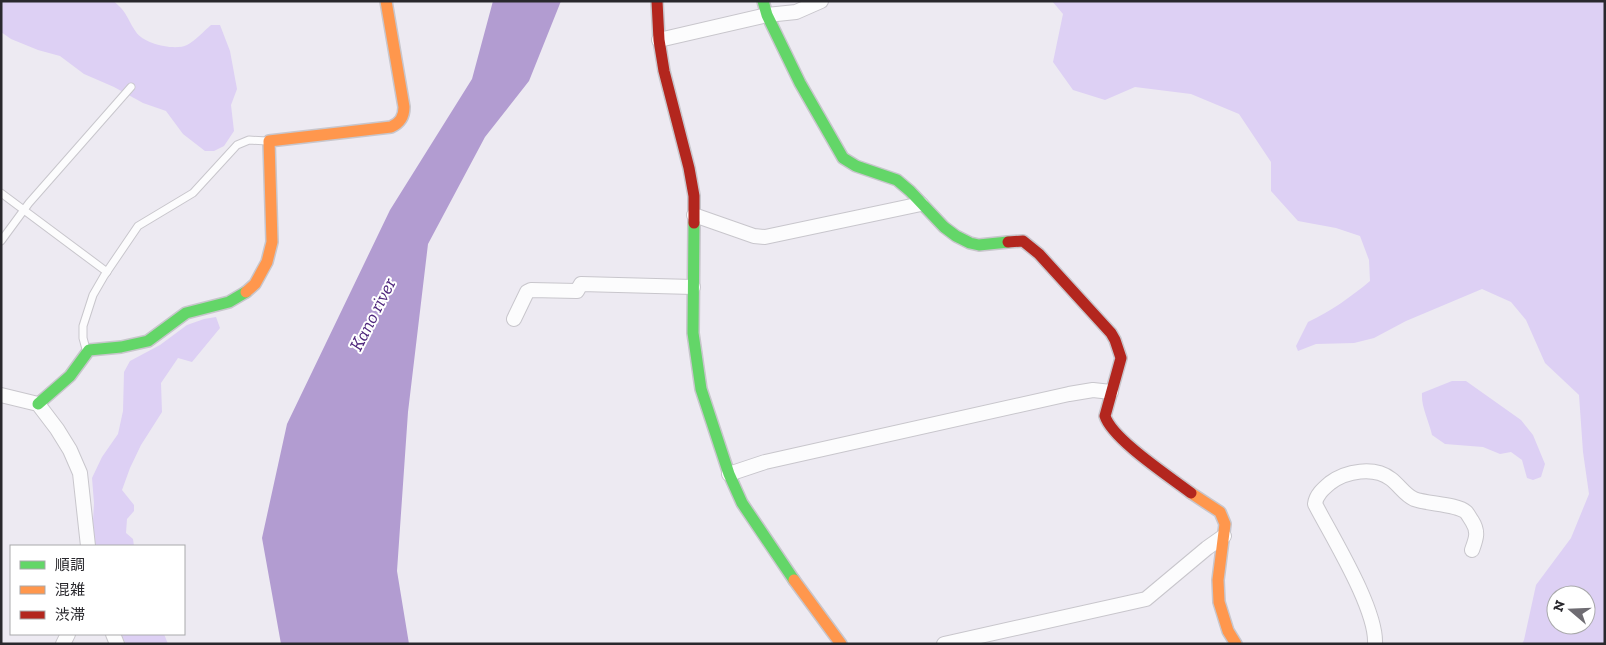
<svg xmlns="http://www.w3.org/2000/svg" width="1606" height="645" viewBox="0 0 1606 645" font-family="'Zilla Slab','Noto Sans JP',serif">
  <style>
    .green { fill: #ddd0f4; fill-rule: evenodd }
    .water { fill: #b29cd1 }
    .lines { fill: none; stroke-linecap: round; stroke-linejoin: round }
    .lane-casing { stroke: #c8c6cc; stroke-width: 9 }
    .street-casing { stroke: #c8c6cc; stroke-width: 16 }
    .fast-casing { stroke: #c8c6cc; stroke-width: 14 }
    .slow-casing { stroke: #c8c6cc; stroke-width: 14 }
    .jam-casing { stroke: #c8c6cc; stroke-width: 14 }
    .lane { stroke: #fcfcfd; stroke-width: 7 }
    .street { stroke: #fcfcfd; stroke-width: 14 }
    .fast { stroke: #63d668; stroke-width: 11 }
    .slow { stroke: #ff974d; stroke-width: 11 }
    .jam { stroke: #b3261e; stroke-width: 11 }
    .labels { text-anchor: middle; stroke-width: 4; stroke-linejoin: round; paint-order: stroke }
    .water-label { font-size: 19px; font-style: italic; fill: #4f277d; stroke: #fff }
  </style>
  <rect width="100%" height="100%" fill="#edeaf2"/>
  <g class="green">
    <path d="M1,1H113C127,11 127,19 136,32C144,44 175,51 187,45C195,41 204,31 211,25H220L230,51L237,89L231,105L234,131L224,146L214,151H205L183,134L166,111L143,103L114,87L84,74L60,56L38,50L11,39L1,32Z"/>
    <path d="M1052,1H1605V644H1522L1524,640L1536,585L1571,538L1589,494L1583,452L1579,395L1545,363L1526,320L1511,302L1482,289L1406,321L1374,338L1354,343L1316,344L1298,351L1296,346L1308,322C1331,311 1351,297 1370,281L1369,260L1360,236L1336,228L1298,221L1271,191V162L1239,114L1191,94L1135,87L1105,100L1073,90L1053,62L1063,14ZM1556,595H1586V625H1556Z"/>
    <path d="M216,317L220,328L192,362L178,358L161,383L162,412L141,445L130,468L122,490L134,505V511L127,519L126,533L133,539L134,546H94L92,539L94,503L92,478L102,457L118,434L123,411L124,372L130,361L160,345L187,325L204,319Z"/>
    <path d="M1452,381H1466L1521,420L1533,435L1545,464L1541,477L1533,480L1527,478L1522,460L1511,452L1500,454L1483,447L1445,444L1432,435C1429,421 1421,407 1422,393Z"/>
    <path d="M121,634H164L168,644H126Z"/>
  </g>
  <path class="water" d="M493,1H561L529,81L485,137L428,244L408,412L397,571L409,644H281L262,538L287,424L390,210L472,79Z"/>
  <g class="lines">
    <g class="lane-casing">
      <g id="lane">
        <path d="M1,193L107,272"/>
        <path d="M1,241L29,203L131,87"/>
        <path d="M86,349L83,338V326L93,295L104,276L138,226L193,193L237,145L249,140L267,141"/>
      </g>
    </g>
    <g class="street-casing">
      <g id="street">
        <path d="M659,40L767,15L796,12L821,1"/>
        <path d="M694,215L754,236L765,237L921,204"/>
        <path d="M514,319L527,292L531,290L577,291L581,284L693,287"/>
        <path d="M1,395L38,404L57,429L70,450L80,473L88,546"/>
        <path d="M729,474L765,462L1069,394L1093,390L1111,392"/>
        <path d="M113,634L117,644"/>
        <path d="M63,644L68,634"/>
        <path d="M944,644L1146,599L1207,548L1224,536"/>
        <path d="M1375,644C1377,609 1332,537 1315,504C1316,495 1323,489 1330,483C1346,471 1374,466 1391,479C1399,485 1405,495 1414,499C1427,504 1457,504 1466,512C1468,514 1470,518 1472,521C1479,532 1476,539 1472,550"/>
      </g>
    </g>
    <g class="fast-casing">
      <g id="fast">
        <path d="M763,1L767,15L800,83L843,158L856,166L897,180L910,191L944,227L956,236L970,243L979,245L1008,242"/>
        <path d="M694,223L693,333L701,389L729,474L742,503L794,580"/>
        <path d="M38,404L70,376L89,350L121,347L148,341L186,313L229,302L246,292"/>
      </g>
    </g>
    <g class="slow-casing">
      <g id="slow">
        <path d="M246,292L255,284L267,262L272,242L269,141L391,127C400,123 404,117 404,107L386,1"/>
        <path d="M1191,493L1220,512L1225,524L1218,580L1219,602L1228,631L1236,644"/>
        <path d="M794,580L841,644"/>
      </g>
    </g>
    <g class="jam-casing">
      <g id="jam">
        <path d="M657,1L659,40L664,71L689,168L694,196V223"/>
        <path d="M1008,242L1023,241L1039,254L1111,333L1115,340L1121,358L1105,416C1112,439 1170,477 1191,493"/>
      </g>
    </g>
    <use href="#lane" class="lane"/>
    <use href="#street" class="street"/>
    <use href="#fast" class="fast"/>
    <use href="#slow" class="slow"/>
    <use href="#jam" class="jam"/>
  </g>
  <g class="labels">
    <g class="water-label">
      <text transform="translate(372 314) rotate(-63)" y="7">Kano river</text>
    </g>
  </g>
  <rect width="1606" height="645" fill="none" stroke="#29282d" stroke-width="5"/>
  <rect x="10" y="545" width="175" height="90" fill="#ffffff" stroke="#a9a9ab"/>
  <rect x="20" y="561" width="25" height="8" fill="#63d668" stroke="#a9a9ab"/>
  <text x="55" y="570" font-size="15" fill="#29282d">順調</text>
  <rect x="20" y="586" width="25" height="8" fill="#ff974d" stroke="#a9a9ab"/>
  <text x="55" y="595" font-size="15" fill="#29282d">混雑</text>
  <rect x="20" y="611" width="25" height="8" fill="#b3261e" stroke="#a9a9ab"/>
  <text x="55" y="620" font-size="15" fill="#29282d">渋滞</text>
  <g transform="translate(1571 610) rotate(289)"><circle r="24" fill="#ffffff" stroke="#a9a9ab"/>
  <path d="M0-4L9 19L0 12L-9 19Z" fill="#6e6c72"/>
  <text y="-8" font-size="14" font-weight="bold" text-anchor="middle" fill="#29282d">N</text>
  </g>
</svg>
